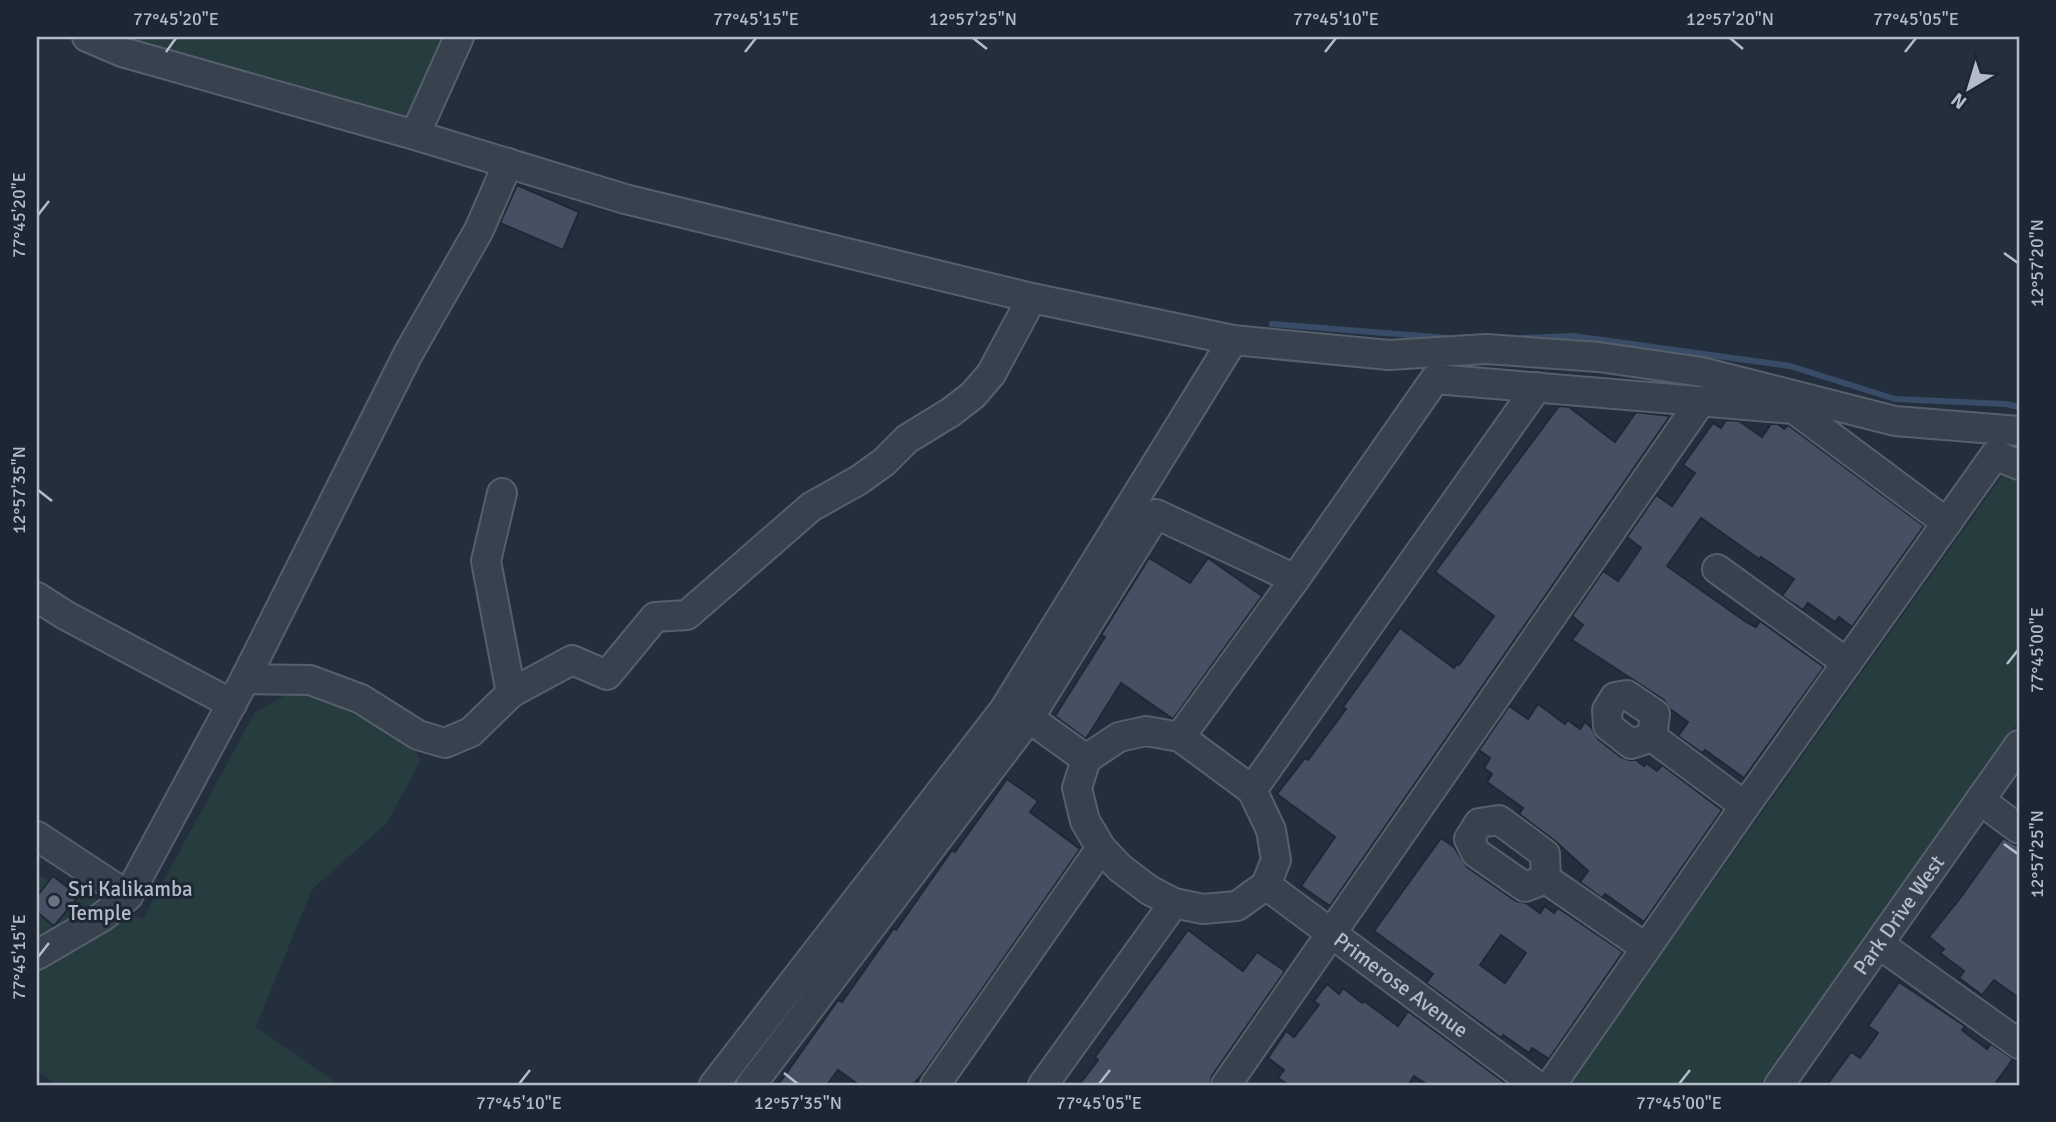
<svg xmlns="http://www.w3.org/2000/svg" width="2056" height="1122" viewBox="0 0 2056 1122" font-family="Signika,sans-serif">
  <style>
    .green { fill: #263c3f }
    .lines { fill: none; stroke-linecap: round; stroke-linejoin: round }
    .stream { stroke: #394c67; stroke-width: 6 }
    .building { fill: #455162; stroke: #1f2835; stroke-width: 2; fill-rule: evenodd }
    .minor-casing { stroke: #565f6c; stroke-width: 32 }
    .minor { stroke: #38414e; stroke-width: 28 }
    .ticks { fill: none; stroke: #b4bcc9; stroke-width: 2.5 }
    .worship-dot { fill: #6b7280; stroke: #1d2633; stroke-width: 2.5 }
    .labels { text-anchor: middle; stroke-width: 6; stroke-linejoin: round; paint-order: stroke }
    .poi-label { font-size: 21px; fill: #b4bcc9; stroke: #1d2633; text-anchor: start }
    .street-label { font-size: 21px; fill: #b4bcc9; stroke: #1d2633 }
    .neatline { fill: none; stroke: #b4bcc9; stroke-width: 2.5 }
    .ticks-label { font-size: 18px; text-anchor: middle; fill: #b4bcc9 }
  </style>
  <rect width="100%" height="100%" fill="#242f3e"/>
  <g class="green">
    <path d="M129,37H446L407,120Z"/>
    <path d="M2019,467V721L1759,1085H1574L1572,1079L2007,469Z"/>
    <path d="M297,689L411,740L420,761L387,823L312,889L256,1027L339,1085H56L37,1070V875L143,919L255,712Z"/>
  </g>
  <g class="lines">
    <g class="stream">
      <path d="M1272,324L1448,338"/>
      <path d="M1522,338L1573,336L1790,366L1895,399L2006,404L2019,407"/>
    </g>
  </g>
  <g class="building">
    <path d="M517,185L579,212L563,250L500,223Z"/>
    <path d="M1559,406L1569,407L1615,442L1636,412L1670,416L1330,906L1301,886L1335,837L1277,794L1305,758L1308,760L1346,709L1343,707L1400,628L1454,668L1457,664L1459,665L1494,616L1435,572Z"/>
    <path d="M1726,420L1739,421L1762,437L1771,424H1778L1784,429L1788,425L1924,526L1852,627L1839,617L1835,622L1808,603L1803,610L1782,596L1794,579L1761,557L1759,559L1701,518L1667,566L1746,622L1756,627L1760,621L1824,667L1744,778L1705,750L1702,753L1678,736L1688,722L1670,709L1664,700L1572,640L1583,625L1572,616L1603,571L1618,581L1641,548L1627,537L1656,495L1672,506L1695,473L1683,465L1713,423L1721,428Z"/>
    <path d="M1149,558L1190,583L1208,558L1262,596L1173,719L1121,683L1086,739L1055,716L1105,637L1101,635Z"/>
    <path d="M1538,704L1565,724L1568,720L1580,729L1585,722L1591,727L1598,739L1621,757L1629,760H1636L1644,766L1646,763L1657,771L1662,765L1722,810L1644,922L1605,894L1602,898L1580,882L1588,871L1555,841L1519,814L1523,808L1487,782L1492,774L1484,768L1490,758L1479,750L1509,706L1528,719Z"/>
    <path d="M1007,779L1038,801L1030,812L1080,849L925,1071L913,1085H859L838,1070L827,1085H778L838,1000L842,1002L894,928L896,930L952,850L955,852Z"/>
    <path d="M1441,838L1454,847L1467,867L1516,901L1526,903L1540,913L1545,906L1554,913L1558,908L1623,952L1549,1059L1532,1048L1529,1053L1503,1035L1501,1038L1426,983L1433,974L1374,931ZM1501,935L1526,953L1505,983L1480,965Z"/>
    <path d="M2003,838L2019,847V998L1994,980L1982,995L1959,978L1964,971L1940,953L1944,949L1929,937L1961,897Z"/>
    <path d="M53,876L79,896L54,926L37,912V896Z"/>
    <path d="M1188,930L1243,971L1257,952L1285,971L1212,1076L1210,1085H1079L1098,1060L1095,1057Z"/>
    <path d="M1899,982L1965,1026L1962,1030L1987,1049L1991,1044L2013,1059L1994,1085H1827L1851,1052L1860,1058L1878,1033L1868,1026Z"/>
    <path d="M1327,984L1339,994L1343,988L1362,1003L1364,1001L1398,1026L1408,1011L1508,1085H1428L1414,1076L1408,1085H1289L1278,1078L1284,1070L1268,1058L1286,1031L1294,1037L1319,1005L1314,1001Z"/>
  </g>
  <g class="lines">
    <g class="minor-casing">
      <g id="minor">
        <path d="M87,37L122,52L415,135L625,199L1032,298L1233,340L1389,355L1486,349L1599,357L1702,372L1895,421L2019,431"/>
        <path d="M415,135L459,37"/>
        <path d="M502,493L486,561L511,693"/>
        <path d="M1717,569L1847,663"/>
        <path d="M37,597L65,615L232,704"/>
        <path d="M245,679L310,680L361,699L418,735L445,743L471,732L511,693L572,660L607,675L655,617L687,615L811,507L859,480L884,462L907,439L951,412L973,395L991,374L1032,298"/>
        <path d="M1029,718L1156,514L1295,579"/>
        <path d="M1146,731L1180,737L1252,790L1271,830L1276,860L1266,885L1237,906L1203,909L1174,903L1149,890L1120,868L1101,848L1085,821L1077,788L1086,759L1119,737Z"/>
        <path d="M1180,737L1295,579L1435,379L1794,409L1947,523"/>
        <path d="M1652,737L1655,714L1627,695L1615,697L1607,710L1608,726L1631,744L1652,737L1745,806"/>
        <path d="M1252,790L1537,387"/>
        <path d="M1980,800L2019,829"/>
        <path d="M37,836L128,896"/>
        <path d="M1546,879L1545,854L1499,820L1479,823L1469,839L1476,853L1525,887L1546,879L1646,948"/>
        <path id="s1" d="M1266,885L1536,1085"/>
        <path d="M1879,944L2019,1044"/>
        <path d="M37,955L102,917L128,896L245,679L408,354L479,230L508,163"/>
        <path d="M714,1085L1004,710L1233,340"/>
        <path d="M751,1085L1029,718L1086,759"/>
        <path d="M935,1085L1101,848"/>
        <path d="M1043,1085L1174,903"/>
        <path d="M1226,1085L1701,401"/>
        <path d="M1551,1085L1745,806L1995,455L2019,465"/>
        <path id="s2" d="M1779,1085L2019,745"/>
      </g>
    </g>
    <use href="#minor" class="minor"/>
  </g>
  <path class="ticks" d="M973,38L987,49M1730,38L1743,49M166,52L176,38M745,52L756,38M1325,52L1336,38M1905,52L1916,38M38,215L49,201M2004,253L2018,263M38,490L52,501M2007,664L2018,650M2004,844L2018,854M38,957L49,943M784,1073L798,1084M519,1084L530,1070M1099,1084L1110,1070M1679,1084L1690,1070"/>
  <circle class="worship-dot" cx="54" cy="901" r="7"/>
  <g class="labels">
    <g class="poi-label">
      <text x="68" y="896">Sri Kalikamba<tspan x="68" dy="24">Temple</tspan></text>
    </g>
    <g class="street-label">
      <text dy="7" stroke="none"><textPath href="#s2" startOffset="208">Park Drive West</textPath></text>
      <text dy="7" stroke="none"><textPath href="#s1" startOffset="168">Primerose Avenue</textPath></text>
    </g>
  </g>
  <rect width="2056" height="1122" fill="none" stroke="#1d2633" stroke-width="77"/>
  <g transform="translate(1969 88) rotate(218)" stroke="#1d2633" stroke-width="5" paint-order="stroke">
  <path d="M0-5L12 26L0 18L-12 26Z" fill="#b4bcc9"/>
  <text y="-10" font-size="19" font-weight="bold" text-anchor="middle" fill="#b4bcc9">N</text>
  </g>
  <rect x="38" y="38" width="1980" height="1046" class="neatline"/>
  <g class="ticks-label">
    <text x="176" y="25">77°45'20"E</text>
    <text x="756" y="25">77°45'15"E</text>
    <text x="973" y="25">12°57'25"N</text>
    <text x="1336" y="25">77°45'10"E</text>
    <text x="1730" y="25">12°57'20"N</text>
    <text x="1916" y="25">77°45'05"E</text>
    <text transform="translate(19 215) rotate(-90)" y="6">77°45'20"E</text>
    <text transform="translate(2037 263) rotate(-90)" y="6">12°57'20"N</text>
    <text transform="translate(19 490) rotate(-90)" y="6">12°57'35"N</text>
    <text transform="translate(2037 650) rotate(-90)" y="6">77°45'00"E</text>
    <text transform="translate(2037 854) rotate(-90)" y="6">12°57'25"N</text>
    <text transform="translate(19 957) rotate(-90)" y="6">77°45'15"E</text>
    <text x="519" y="1109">77°45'10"E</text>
    <text x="798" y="1109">12°57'35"N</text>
    <text x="1099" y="1109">77°45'05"E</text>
    <text x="1679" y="1109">77°45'00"E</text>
  </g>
</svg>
